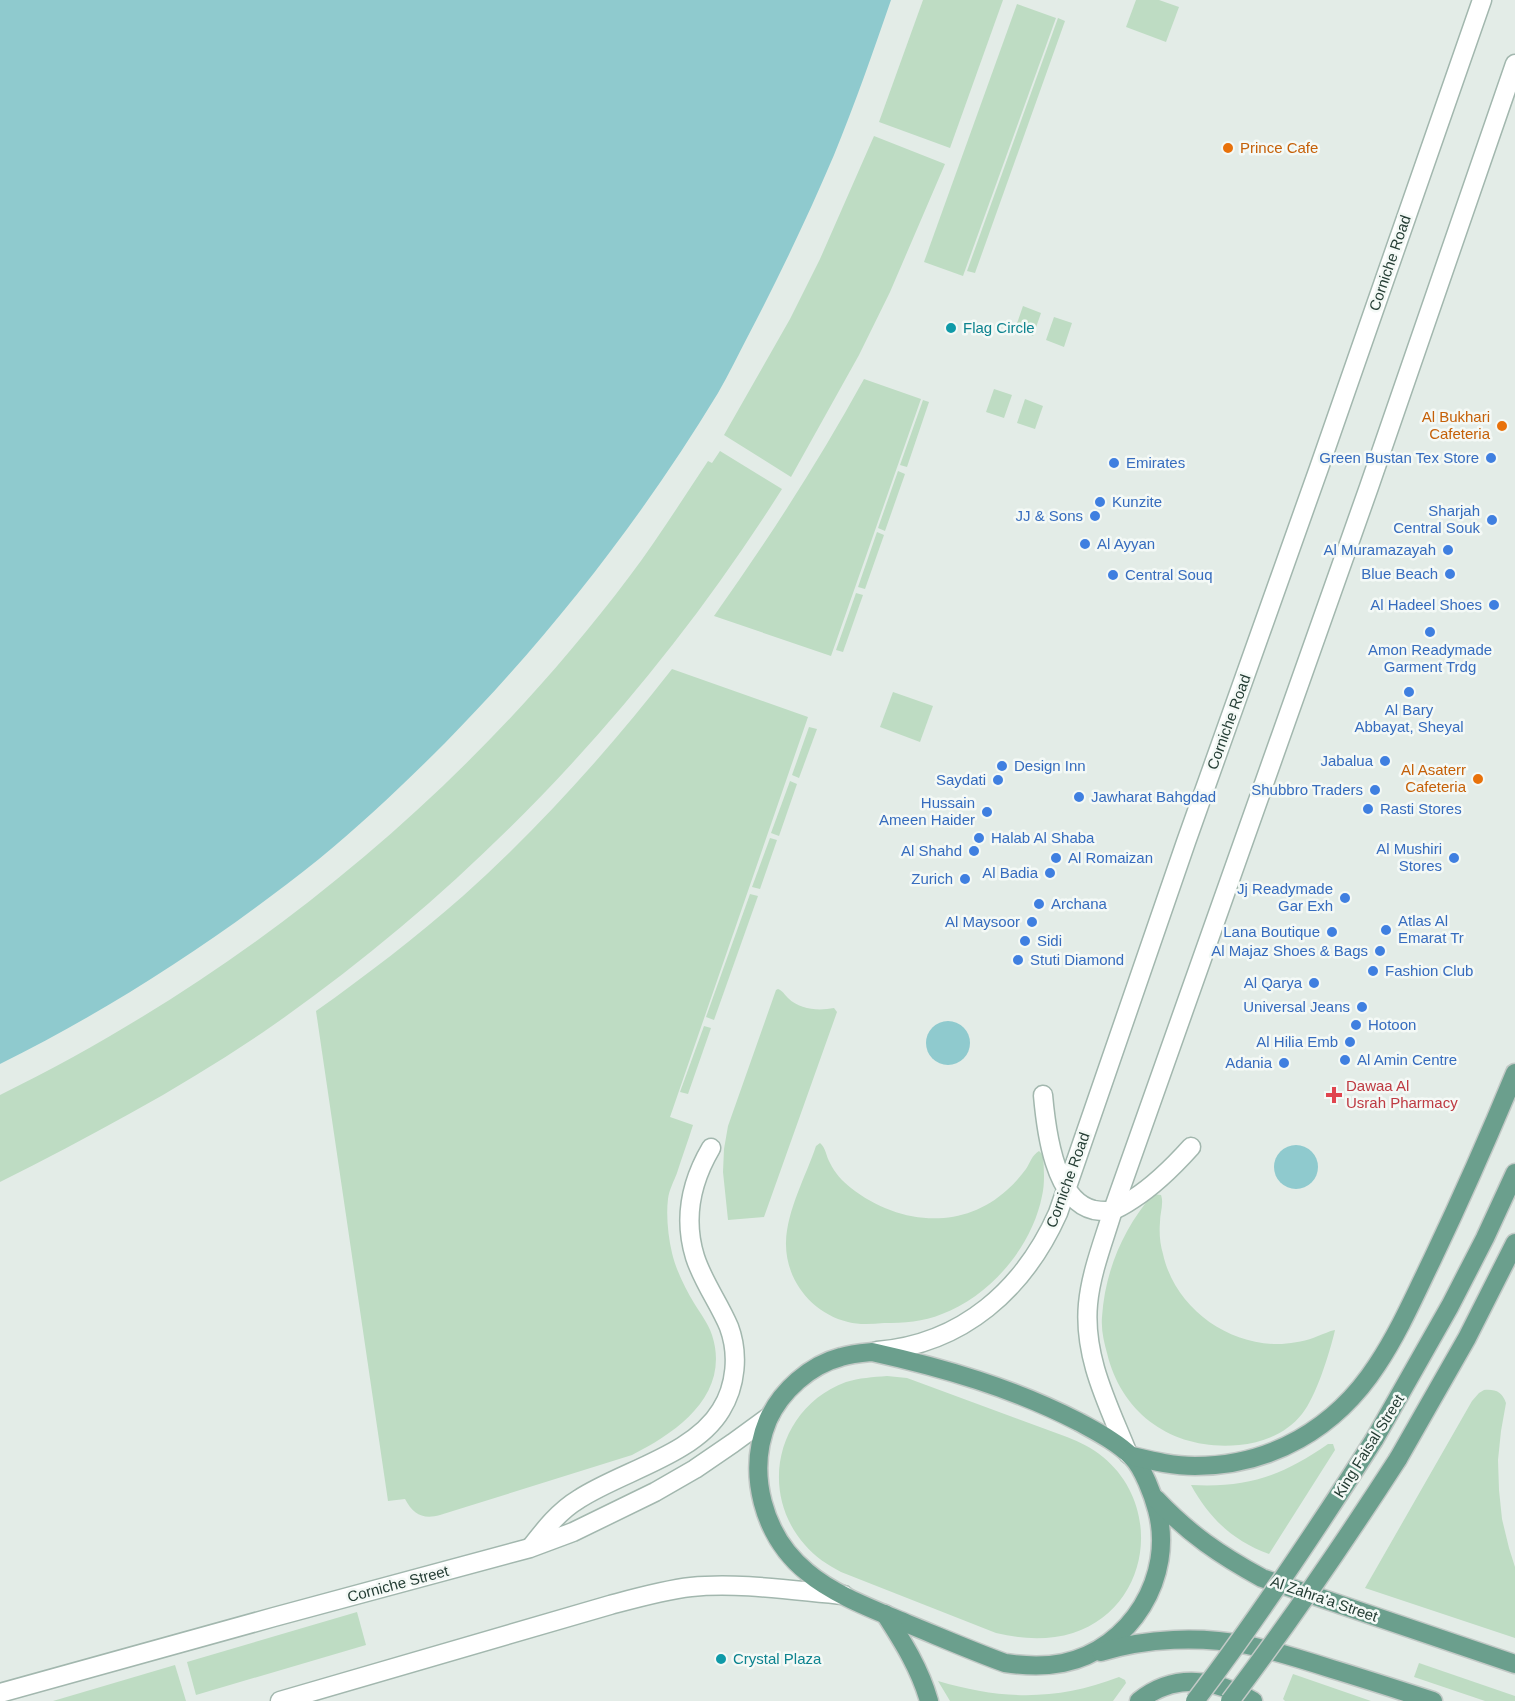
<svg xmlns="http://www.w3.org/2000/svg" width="1515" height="1701" viewBox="0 0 1515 1701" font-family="Helvetica,sans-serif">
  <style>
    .green { fill: #bedcc3 }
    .water { fill: #8fcace }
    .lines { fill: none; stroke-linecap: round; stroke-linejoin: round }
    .secondary-casing { stroke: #a2b7ae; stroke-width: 21 }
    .primary-casing { stroke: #c2c9c6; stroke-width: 21 }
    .secondary { stroke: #fff; stroke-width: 18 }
    .primary { stroke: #6b9f8d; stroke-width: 18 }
    .primary-bridge-casing { stroke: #c2c9c6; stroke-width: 21; stroke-linecap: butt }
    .primary-bridge { stroke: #6b9f8d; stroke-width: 18 }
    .food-dot { fill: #e8710a; stroke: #f4f9f6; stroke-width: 2 }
    .culture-dot { fill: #0f9aa8; stroke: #f4f9f6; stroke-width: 2 }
    .shop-dot { fill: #3f7fe0; stroke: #f4f9f6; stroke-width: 2 }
    .health-dot { fill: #e0444e; stroke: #f4f9f6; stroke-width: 2 }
    .labels { text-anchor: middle; stroke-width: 5; stroke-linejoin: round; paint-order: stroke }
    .food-label { font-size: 15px; fill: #c56008; stroke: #f4f9f6; text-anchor: end }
    .street-label { font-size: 15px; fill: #243d34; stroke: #f4f9f6 }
    .culture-label { font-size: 15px; fill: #0d838f; stroke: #f4f9f6; text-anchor: start }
    .shop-label { font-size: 15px; fill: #366cbe; stroke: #f4f9f6; text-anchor: end }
    .health-label { font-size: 15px; fill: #be3a42; stroke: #f4f9f6; text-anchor: start }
  </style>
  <rect width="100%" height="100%" fill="#e3ece7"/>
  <g class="green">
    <path d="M923,0H1003L950,148L879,122Z"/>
    <path d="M1136,0H1159L1179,7L1166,42L1126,27Z"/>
    <path d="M1017,4L1056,18L963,276L924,262Z"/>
    <path d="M1058,18L1065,21L975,273L967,271Z"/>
    <path d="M874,136L945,164L890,292L859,355L791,477L724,435L790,319L820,259Z"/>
    <path d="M1023,306L1041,313L1033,336L1015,329Z"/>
    <path d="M1054,317L1072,323L1064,347L1046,340Z"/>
    <path d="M864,379L921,399L831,656L714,616C768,540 819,461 864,379Z"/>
    <path d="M994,389L1012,395L1004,418L986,412Z"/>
    <path d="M1025,399L1043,406L1035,429L1017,423Z"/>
    <path d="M923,400L929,402L907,467L900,465Z"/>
    <path d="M720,451L782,489C651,697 475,885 272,1026C187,1085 93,1135 0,1182V1095C246,974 464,796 629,577C657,540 682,500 708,461L712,463Z"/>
    <path d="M898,471L905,474L885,531L878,528Z"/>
    <path d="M877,532L884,535L865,589L858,587Z"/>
    <path d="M856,593L863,595L843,652L836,650Z"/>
    <path d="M672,669L808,717L670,1117L693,1125C688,1141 682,1157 677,1173C674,1181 669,1190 668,1199C666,1215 668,1236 672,1253C676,1270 685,1288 694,1303C700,1313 708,1323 712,1335C731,1394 678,1432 632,1455L440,1515C423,1520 413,1514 405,1499L388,1501L316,1011C367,975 416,937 463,896C540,827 608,751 672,669Z"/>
    <path d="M893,692L933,706L920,742L880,727Z"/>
    <path d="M809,727L817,729L799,778L792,775Z"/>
    <path d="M790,781L797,784L779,836L771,833Z"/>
    <path d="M770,838L777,840L760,889L752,887Z"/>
    <path d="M750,894L758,896L714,1020L706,1017Z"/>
    <path d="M778,989C783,991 784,994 788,998C800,1010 819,1011 834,1008L837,1012L764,1217L728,1220L723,1172L724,1149L728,1126L776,990Z"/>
    <path d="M704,1026L711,1028L688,1094L680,1092Z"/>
    <path d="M820,1143C826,1148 826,1156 830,1163C835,1173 842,1181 851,1188C897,1224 961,1232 1007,1190C1014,1184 1020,1177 1026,1169C1030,1163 1032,1155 1039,1151L1043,1155C1044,1169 1045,1183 1042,1196C1032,1247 990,1296 942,1314C923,1322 904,1323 884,1323C872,1324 859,1325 848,1322C811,1313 785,1279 786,1242C787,1210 806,1176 816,1146Z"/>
    <path d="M1153,1194L1161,1195C1164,1203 1160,1213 1160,1222C1159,1233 1160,1244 1163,1254C1175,1308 1228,1346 1282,1344C1294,1343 1307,1341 1318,1336C1324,1334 1329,1331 1335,1330C1330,1352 1316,1397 1302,1414C1287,1433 1263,1443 1239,1445C1175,1451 1122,1416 1107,1353C1104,1342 1101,1330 1102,1317C1105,1271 1123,1229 1153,1194Z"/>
    <path d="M887,1376L907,1378L926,1385L1067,1437C1080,1442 1092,1448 1103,1457C1164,1507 1150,1608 1073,1633C1047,1641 1021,1639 996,1633L841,1572C828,1565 815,1557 805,1545C757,1491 778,1407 846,1382C859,1378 873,1377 887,1376Z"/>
    <path d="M1484,1390C1496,1389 1502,1392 1506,1403L1501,1431L1498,1460L1499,1490L1502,1519L1509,1548L1515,1567V1638L1365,1588L1472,1401L1479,1393Z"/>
    <path d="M1328,1444H1333L1335,1450L1269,1554C1233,1541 1209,1518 1191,1485C1248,1488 1282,1476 1328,1444Z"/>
    <path d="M357,1612L366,1645L196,1695L187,1662Z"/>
    <path d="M1419,1663L1515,1696V1701H1485L1414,1677Z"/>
    <path d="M175,1665L186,1701H53Z"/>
    <path d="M1293,1674L1371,1701H1285L1283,1699Z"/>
    <path d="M1119,1677L1125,1680L1126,1683L1113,1701H950L938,1681C1002,1700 1057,1701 1119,1677Z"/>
  </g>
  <g class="water">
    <path d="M0,0H891C873,52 855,104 834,155C808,216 779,277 748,336C738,355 729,374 718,393C641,520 549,637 445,743C405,783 363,823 319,859C220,938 113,1008 0,1064Z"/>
    <circle cx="948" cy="1043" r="22"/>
    <circle cx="1296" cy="1167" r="22"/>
  </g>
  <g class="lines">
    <g class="secondary-casing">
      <g id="secondary">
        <path d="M1043,1095C1046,1129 1054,1201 1094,1210C1100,1211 1107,1212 1113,1210C1119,1208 1127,1203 1133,1199C1155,1185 1173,1167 1191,1147"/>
        <path d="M877,1351C963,1344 1024,1289 1058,1213L1186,842L1319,468L1482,0"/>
        <path d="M1128,1454C1109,1406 1083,1358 1088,1304C1091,1272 1104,1240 1113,1210L1369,487L1515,64"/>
        <path d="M531,1547C545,1529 559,1511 579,1499C622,1471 694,1455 721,1410C736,1386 739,1354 729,1327C719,1303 703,1282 695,1257C683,1218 691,1182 711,1148"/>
        <path d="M0,1693L274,1617L530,1548L573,1532L655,1492L695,1469L733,1443L770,1416"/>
        <path d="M280,1701L610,1605C636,1598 664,1590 691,1587C739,1582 796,1591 844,1595"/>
      </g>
    </g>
    <g class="primary-casing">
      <g id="primary">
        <path d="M872,1352C944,1368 1013,1388 1079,1422C1097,1432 1117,1442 1132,1457C1143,1468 1153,1495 1157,1510C1175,1576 1131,1649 1063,1663C1043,1667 1025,1666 1005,1663C972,1651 940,1637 908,1624C875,1610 834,1595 807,1572C763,1536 746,1473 768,1420C781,1391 810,1365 841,1357C851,1354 862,1353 872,1352Z"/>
        <path d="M1374,1440L1450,1306L1485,1238L1515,1173"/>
        <path d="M1132,1456C1153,1461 1173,1466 1195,1466C1271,1466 1336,1428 1377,1365C1399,1332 1415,1295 1432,1260C1461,1199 1489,1136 1515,1073"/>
        <path d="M1398,1459L1467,1338L1515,1243"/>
        <path d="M1156,1499C1189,1534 1220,1555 1262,1578L1515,1664"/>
        <path d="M885,1614C903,1642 920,1669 929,1701"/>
        <path d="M1101,1652C1147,1638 1200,1636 1247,1645C1276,1651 1304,1660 1332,1669C1365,1679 1399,1690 1433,1701"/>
        <path d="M1139,1701C1175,1672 1216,1679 1253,1701"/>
      </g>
    </g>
    <use href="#secondary" class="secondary"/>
    <use href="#primary" class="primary"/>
    <g class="primary-bridge-casing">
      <g id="primary-bridge">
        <path d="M1195,1701C1259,1617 1317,1529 1374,1440"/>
        <path d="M1230,1701C1290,1622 1345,1541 1398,1459"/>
      </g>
    </g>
    <use href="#primary-bridge" class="primary-bridge"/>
  </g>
  <g class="food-dot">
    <circle cx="1228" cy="148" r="6"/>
    <circle cx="1502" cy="426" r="6"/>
    <circle cx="1478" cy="779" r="6"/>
  </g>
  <g class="culture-dot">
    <circle cx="951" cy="328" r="6"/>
    <circle cx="721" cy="1659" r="6"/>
  </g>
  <g class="shop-dot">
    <circle cx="1491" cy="458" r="6"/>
    <circle cx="1114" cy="463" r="6"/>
    <circle cx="1100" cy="502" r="6"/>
    <circle cx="1095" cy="516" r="6"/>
    <circle cx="1492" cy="520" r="6"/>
    <circle cx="1085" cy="544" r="6"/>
    <circle cx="1448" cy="550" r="6"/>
    <circle cx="1450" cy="574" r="6"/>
    <circle cx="1113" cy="575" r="6"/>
    <circle cx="1494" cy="605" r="6"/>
    <circle cx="1430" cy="632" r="6"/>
    <circle cx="1409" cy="692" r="6"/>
    <circle cx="1385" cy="761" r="6"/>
    <circle cx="1002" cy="766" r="6"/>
    <circle cx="998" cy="780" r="6"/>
    <circle cx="1375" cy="790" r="6"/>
    <circle cx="1079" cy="797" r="6"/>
    <circle cx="1368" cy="809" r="6"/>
    <circle cx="987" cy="812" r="6"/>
    <circle cx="979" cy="838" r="6"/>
    <circle cx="974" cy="851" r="6"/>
    <circle cx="1056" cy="858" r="6"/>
    <circle cx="1454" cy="858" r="6"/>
    <circle cx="1050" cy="873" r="6"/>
    <circle cx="965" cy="879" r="6"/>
    <circle cx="1345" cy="898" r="6"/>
    <circle cx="1039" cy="904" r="6"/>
    <circle cx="1032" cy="922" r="6"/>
    <circle cx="1386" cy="930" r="6"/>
    <circle cx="1332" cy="932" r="6"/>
    <circle cx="1025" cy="941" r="6"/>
    <circle cx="1380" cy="951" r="6"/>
    <circle cx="1018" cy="960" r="6"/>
    <circle cx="1373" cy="971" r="6"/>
    <circle cx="1314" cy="983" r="6"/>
    <circle cx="1362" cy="1007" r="6"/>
    <circle cx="1356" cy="1025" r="6"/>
    <circle cx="1350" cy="1042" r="6"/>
    <circle cx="1345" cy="1060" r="6"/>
    <circle cx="1284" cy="1063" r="6"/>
  </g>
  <path class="health-dot" d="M1331 1086h6v6h6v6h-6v6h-6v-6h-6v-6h6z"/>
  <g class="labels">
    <g class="food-label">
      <text x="1240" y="153" text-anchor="start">Prince Cafe</text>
      <text x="1490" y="422">Al Bukhari<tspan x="1490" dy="17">Cafeteria</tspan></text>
      <text x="1466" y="775">Al Asaterr<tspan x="1466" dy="17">Cafeteria</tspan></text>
    </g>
    <g class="street-label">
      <text transform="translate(1390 263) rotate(-71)" y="5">Corniche Road</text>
      <text transform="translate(1229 722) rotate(-70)" y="5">Corniche Road</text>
      <text transform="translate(1068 1180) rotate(-70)" y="5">Corniche Road</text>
      <text transform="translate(1369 1446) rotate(-58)" y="5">King Faisal Street</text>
      <text transform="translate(398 1584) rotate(-15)" y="5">Corniche Street</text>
      <text transform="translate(1324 1599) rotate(19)" y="5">Al Zahra'a Street</text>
    </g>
    <g class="culture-label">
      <text x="963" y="333">Flag Circle</text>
      <text x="733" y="1664">Crystal Plaza</text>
    </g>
    <g class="shop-label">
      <text x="1479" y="463">Green Bustan Tex Store</text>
      <text x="1126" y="468" text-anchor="start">Emirates</text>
      <text x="1112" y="507" text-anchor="start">Kunzite</text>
      <text x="1480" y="516">Sharjah<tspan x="1480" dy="17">Central Souk</tspan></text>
      <text x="1083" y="521">JJ &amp; Sons</text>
      <text x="1097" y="549" text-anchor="start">Al Ayyan</text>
      <text x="1436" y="555">Al Muramazayah</text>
      <text x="1438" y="579">Blue Beach</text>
      <text x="1125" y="580" text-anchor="start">Central Souq</text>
      <text x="1482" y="610">Al Hadeel Shoes</text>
      <text x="1430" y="655" text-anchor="middle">Amon Readymade<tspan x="1430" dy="17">Garment Trdg</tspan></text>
      <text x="1409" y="715" text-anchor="middle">Al Bary<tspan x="1409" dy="17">Abbayat, Sheyal</tspan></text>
      <text x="1373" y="766">Jabalua</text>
      <text x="1014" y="771" text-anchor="start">Design Inn</text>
      <text x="986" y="785">Saydati</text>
      <text x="1363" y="795">Shubbro Traders</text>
      <text x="1091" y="802" text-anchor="start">Jawharat Bahgdad</text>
      <text x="975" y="808">Hussain<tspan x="975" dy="17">Ameen Haider</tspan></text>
      <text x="1380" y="814" text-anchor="start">Rasti Stores</text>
      <text x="991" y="843" text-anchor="start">Halab Al Shaba</text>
      <text x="1442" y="854">Al Mushiri<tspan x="1442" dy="17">Stores</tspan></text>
      <text x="962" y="856">Al Shahd</text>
      <text x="1068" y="863" text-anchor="start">Al Romaizan</text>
      <text x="1038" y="878">Al Badia</text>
      <text x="953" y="884">Zurich</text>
      <text x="1333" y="894">Jj Readymade<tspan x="1333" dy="17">Gar Exh</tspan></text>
      <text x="1051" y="909" text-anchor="start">Archana</text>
      <text x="1398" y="926" text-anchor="start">Atlas Al<tspan x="1398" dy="17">Emarat Tr</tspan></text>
      <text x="1020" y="927">Al Maysoor</text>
      <text x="1320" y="937">Lana Boutique</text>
      <text x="1037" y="946" text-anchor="start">Sidi</text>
      <text x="1368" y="956">Al Majaz Shoes &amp; Bags</text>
      <text x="1030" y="965" text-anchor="start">Stuti Diamond</text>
      <text x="1385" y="976" text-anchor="start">Fashion Club</text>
      <text x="1302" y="988">Al Qarya</text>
      <text x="1350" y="1012">Universal Jeans</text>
      <text x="1368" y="1030" text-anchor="start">Hotoon</text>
      <text x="1338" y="1047">Al Hilia Emb</text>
      <text x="1357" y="1065" text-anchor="start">Al Amin Centre</text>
      <text x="1272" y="1068">Adania</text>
    </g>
    <g class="health-label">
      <text x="1346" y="1091">Dawaa Al<tspan x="1346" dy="17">Usrah Pharmacy</tspan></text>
    </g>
  </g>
</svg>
